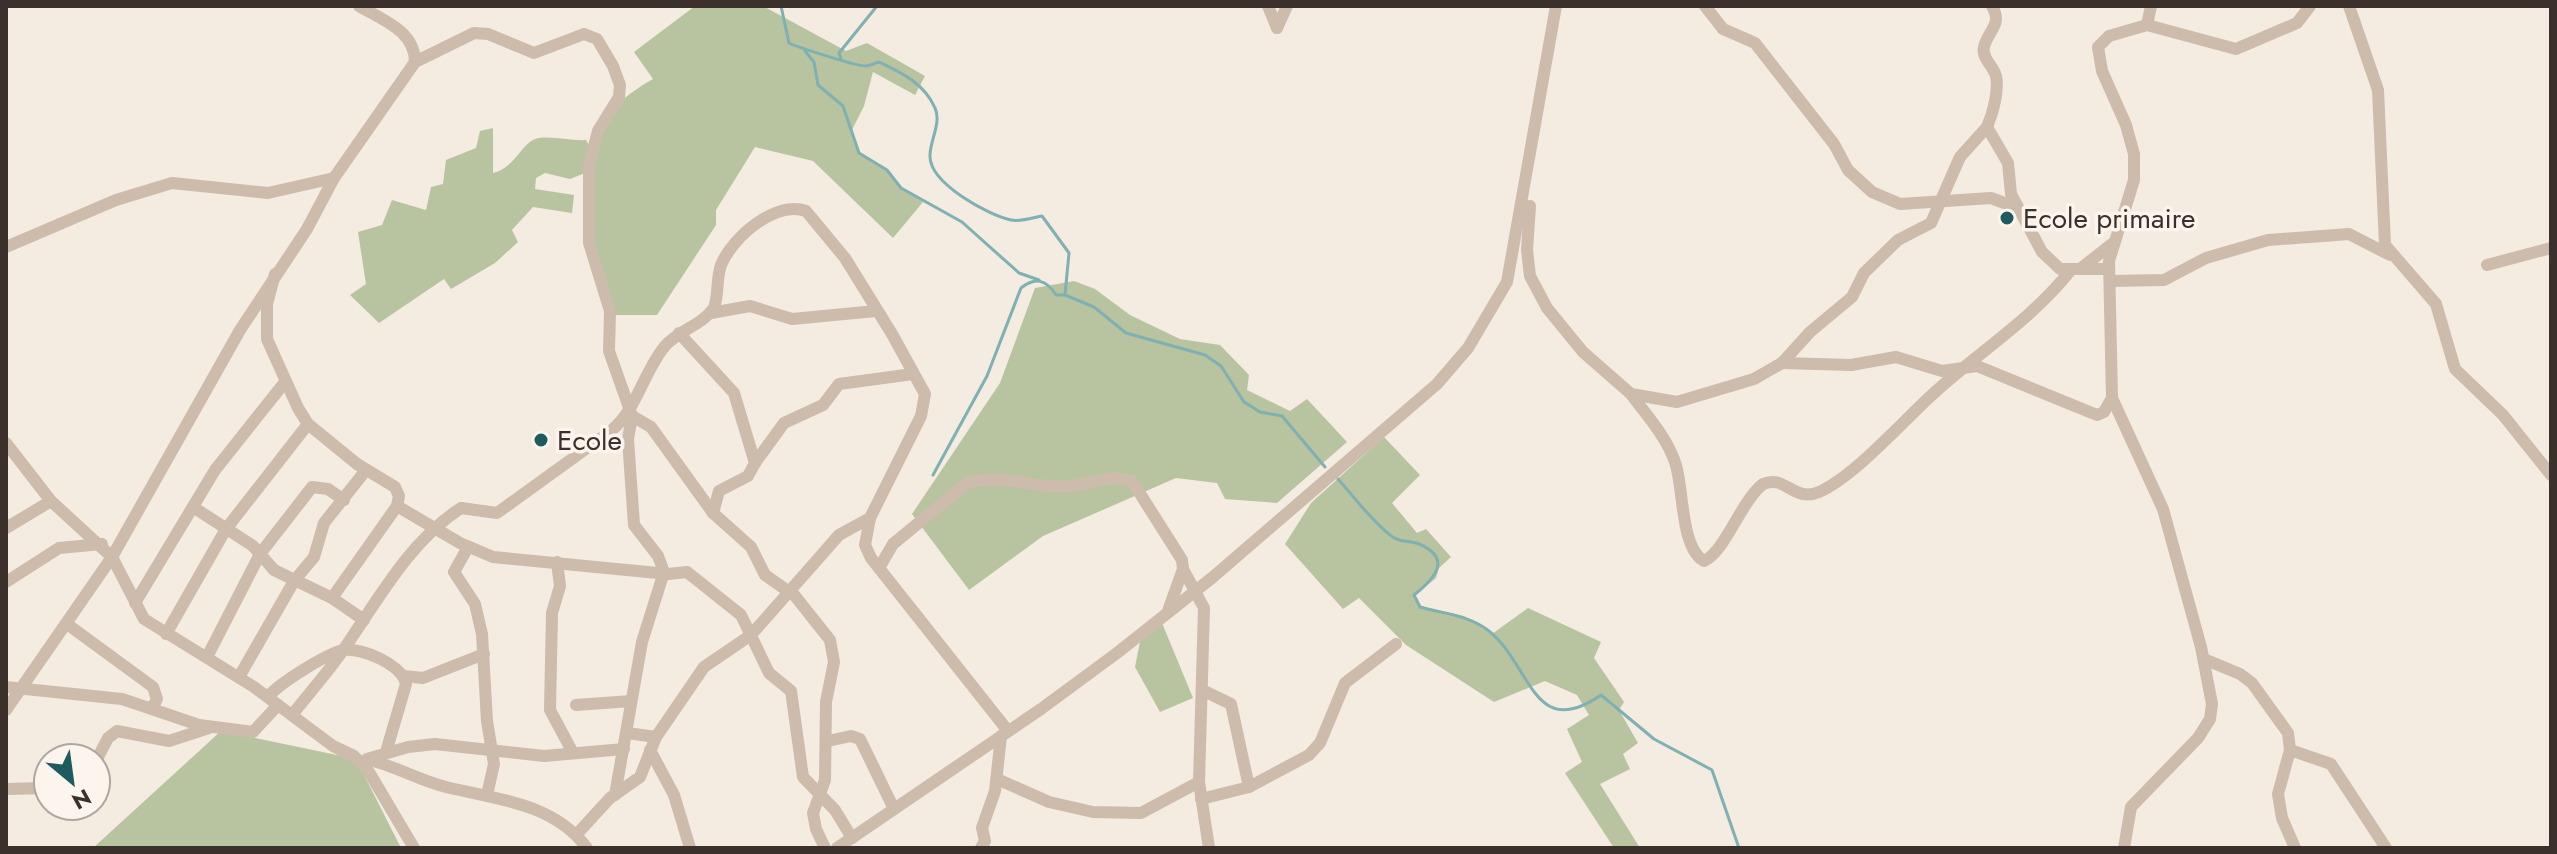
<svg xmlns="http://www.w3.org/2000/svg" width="2557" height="854" viewBox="0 0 2557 854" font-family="Jost,sans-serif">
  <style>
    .green { fill: #b8c4a0 }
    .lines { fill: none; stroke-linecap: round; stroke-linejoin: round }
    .stream { stroke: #7fb0b2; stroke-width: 3 }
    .minor { stroke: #cdbbac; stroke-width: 12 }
    .poi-dot { fill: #1f5a5e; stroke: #fbf5ee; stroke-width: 3 }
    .labels { text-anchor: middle; stroke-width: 7; stroke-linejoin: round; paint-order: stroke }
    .poi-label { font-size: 28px; fill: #3b302b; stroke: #fbf5ee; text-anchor: start }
  </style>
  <rect width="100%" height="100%" fill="#f4ebe1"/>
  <g class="green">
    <path d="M695,6H763L846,51L867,43L925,76L915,95L873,72L864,106L851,132L859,153L887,170L901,188L923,202L893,238L813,161L755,147L716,210V225L657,315H614L591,230L590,171L570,179L545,173L536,178L535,189L574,195L572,213L533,207L512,230L518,242L495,263L451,289L444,279L379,323L350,295L366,284L358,232L382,225L392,200L426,210L431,187L443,184L446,160L476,148L480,131L493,128V173C517,167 522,140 539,138C553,136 571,141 586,140L594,154C601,115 620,98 653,79L634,52Z"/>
    <path d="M1074,281L1095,289L1130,315L1180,339L1220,345L1249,375L1247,390L1290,411L1307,399L1347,442L1277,503L1225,499L1217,483L1176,478L1043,536L969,590L912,514L1000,383L1035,288Z"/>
    <path d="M1384,437L1420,475L1392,503L1417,533L1426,529L1451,557L1439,568L1436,578L1415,595L1420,606L1464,616L1492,634L1528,608L1601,642L1594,658L1624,702L1619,710L1638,743L1623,754L1630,769L1600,784L1640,848H1614L1565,773L1582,762L1567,729L1589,715L1577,695L1545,681L1494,702L1406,645L1359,598L1343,609L1285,544L1311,503Z"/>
    <path d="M1162,623L1193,698L1160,712L1135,667L1140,642Z"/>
    <path d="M221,731L356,759L401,848H93Z"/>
  </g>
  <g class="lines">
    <g class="stream">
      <path d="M781,6L789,43C797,47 859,67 866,66C870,66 874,63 879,62C902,73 924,83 935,108C942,123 929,142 930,157C931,184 988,215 1011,220C1020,222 1032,218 1042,216L1069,253L1065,295L1094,307L1126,333L1205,355L1221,366L1244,402L1260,412L1282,416L1325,467"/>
      <path d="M805,51L814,62L818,85L843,106L859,153L887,170L901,188L962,222L1019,273L1039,280"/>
      <path d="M841,59L839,53L877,6"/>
      <path d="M933,475L987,376L1021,288C1035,277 1046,279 1056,295H1065"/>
      <path d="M1338,479C1355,498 1370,519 1390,535C1399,543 1409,540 1419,544C1454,559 1433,580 1414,595L1420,607C1444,614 1469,615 1489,631C1532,666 1533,742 1601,695L1654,739L1712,770L1739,848"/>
    </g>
    <g class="minor">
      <path d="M1268,6L1277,28"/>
      <path d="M1705,6L1723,29L1755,43L1834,144L1848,170L1872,192L1900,204L1991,198L2018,208"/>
      <path d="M1992,6C2003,25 1988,30 1984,47C1981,58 1993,65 1996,76C1999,91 1993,113 1987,127L2008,163L2011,194L2042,252L2060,269H2109"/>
      <path d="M2349,6L2378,90L2385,245L2436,304L2455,369L2503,415L2551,475"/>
      <path d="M2147,25L2151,6"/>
      <path d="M1277,28L1287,6"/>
      <path d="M415,62L474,33L488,34L534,53L584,34L597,39L613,66L620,85L619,97L598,131L589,165V243L610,311L609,351L632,416L628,439L634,525L658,556L664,572L642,642L615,795"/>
      <path d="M1530,206L1527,250L1530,276L1547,308L1583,352L1631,394L1677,402L1754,379L1782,363L1810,332L1852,297L1864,273L1898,240L1931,223L1960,157L1987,127"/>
      <path d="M6,247L116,200L172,183L268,193L334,178"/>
      <path d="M2487,265L2551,248"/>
      <path d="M2080,269L2112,244"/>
      <path d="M275,274L267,304V339L298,408L308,424L357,464L395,487L399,496L397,506L460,543L493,557L668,574L687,572L741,615L769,673L791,691L803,777L835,810L852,838"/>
      <path d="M2111,281L2164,280L2206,258L2268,240L2349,234L2390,255"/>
      <path d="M711,313L750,306L792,319L876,311"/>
      <path d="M679,333L734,393L755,463L748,476L719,491L713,513"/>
      <path d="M1782,363L1851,365L1896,357L1942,371L1977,366L2097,415L2104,412L2112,398"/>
      <path d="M1631,394C1647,416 1666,436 1675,462C1684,487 1680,548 1704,561C1725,552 1741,501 1763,484C1785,474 1794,503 1819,492C1855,476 1903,421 1934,393C1980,351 2031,320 2070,271"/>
      <path d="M632,416L651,427L713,513L751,547L765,575L795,596L830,640L834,662L826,702L825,780L813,813L816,829L825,848"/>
      <path d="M6,443L51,501L112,557L144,619L254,687L333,746L354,756L369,772L414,848"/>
      <path d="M755,463L784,423L823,405L839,384L913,374"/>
      <path d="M193,507L253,546L274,570L332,598L364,620"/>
      <path d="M870,518L865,545L871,558L1008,731"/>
      <path d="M6,528L51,501"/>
      <path d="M468,547L454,572L475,604L482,634L487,721L494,764L487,795"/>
      <path d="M557,562L560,586L552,613L550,710L572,751"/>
      <path d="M879,568L893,544L967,483C1001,473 1036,489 1069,486C1092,484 1109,474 1132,481L1182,560L1183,569L1204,608L1199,782L1209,848"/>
      <path d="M6,582L59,548L102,544"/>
      <path d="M332,598L397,506"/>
      <path d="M135,603L215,470L285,382"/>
      <path d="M1168,611L1183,569"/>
      <path d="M67,624L153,687L157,699L152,708"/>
      <path d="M166,634L226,529L308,424"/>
      <path d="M207,657L260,554L312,487L328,489L344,500"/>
      <path d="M2204,659L2240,674L2252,683L2288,733L2290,750L2278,794L2282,818L2295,848"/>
      <path d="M404,676L423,678L484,654"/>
      <path d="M239,677L294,581L314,557L324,523L366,470"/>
      <path d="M6,687L122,699L199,725L253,732L278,705"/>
      <path d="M1202,690L1231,704L1249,787"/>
      <path d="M268,697C278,684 326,654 343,650C362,647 402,665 406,684L386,752"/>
      <path d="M576,705L631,701"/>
      <path d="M6,710L112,557L240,330L307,229L334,178L415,62C415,31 383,20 359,6"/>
      <path d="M292,715C310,692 330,670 346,646C379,598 411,540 461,508L497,513L612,430C637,409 644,371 665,346C679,330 702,325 714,308C719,294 716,279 721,265C732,238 775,200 806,211L845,258L892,334L925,394L921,416L870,518L839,535L751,635L704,667L656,737L640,777L610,798L577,834"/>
      <path d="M627,733L656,737"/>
      <path d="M828,741L851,736L860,739L894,809"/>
      <path d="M650,750L674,795L690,848"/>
      <path d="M2290,750L2331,764L2386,848"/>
      <path d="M367,759L408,747L435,744L544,756L624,749"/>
      <path d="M369,760C396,766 420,781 446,787C496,799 554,803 587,848"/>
      <path d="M96,761L108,738L117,731L169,741L209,728"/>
      <path d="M997,779L1049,802L1093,812L1141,813L1199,782"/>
      <path d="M6,789L48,788"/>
      <path d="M1201,799L1249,787L1309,755L1320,743L1345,683L1396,644"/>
      <path d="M837,848L1041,709L1117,653L1213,577L1437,384L1468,348L1507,282L1556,6"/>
      <path d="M981,848L985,841L982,828L995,791L1001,736"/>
      <path d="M2124,848L2131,807L2198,738L2210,719L2212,704L2201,647L2163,509L2112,398L2109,261L2134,180V154L2126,125L2102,71L2098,47L2109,36L2147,25L2236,49L2297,23L2310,6"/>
    </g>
  </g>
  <g class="poi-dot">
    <circle cx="2007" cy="218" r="8"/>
    <circle cx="541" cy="440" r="8"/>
  </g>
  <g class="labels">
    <g class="poi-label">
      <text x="2023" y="228">Ecole primaire</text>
      <text x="557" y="450">Ecole</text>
    </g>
  </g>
  <rect width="2557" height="854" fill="none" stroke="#3b302b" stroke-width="16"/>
  <g transform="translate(72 782) rotate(151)"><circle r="38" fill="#fbf5ee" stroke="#aea6a0" stroke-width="2"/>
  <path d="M0-6L14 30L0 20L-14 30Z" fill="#1f5a5e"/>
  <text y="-12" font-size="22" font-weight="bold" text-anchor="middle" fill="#3b302b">N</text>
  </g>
</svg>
